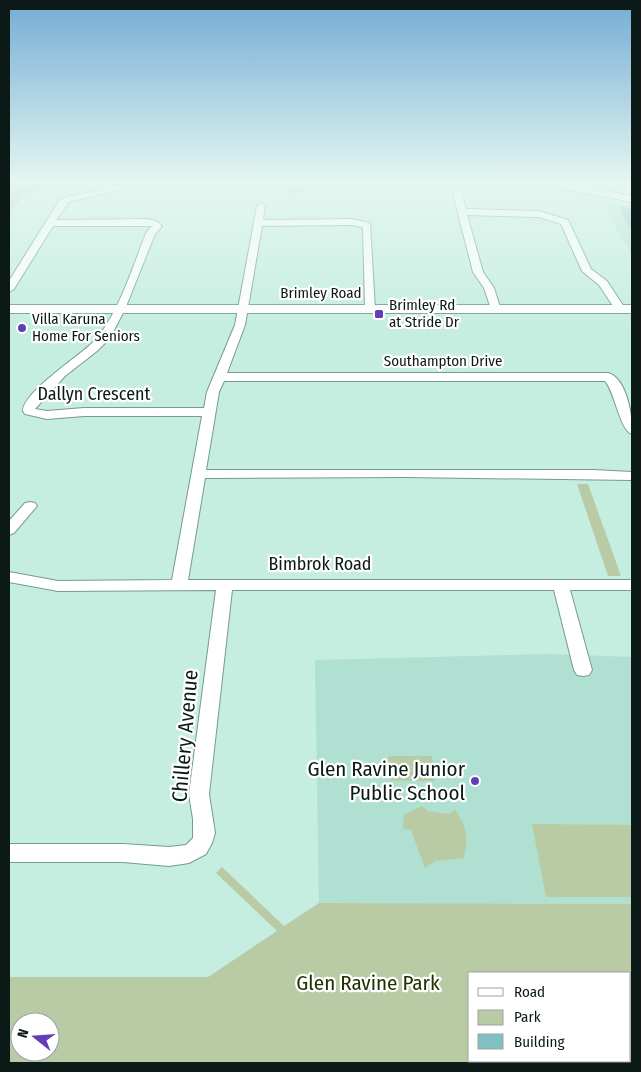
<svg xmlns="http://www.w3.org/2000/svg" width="641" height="1072" viewBox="0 0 641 1072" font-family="'Fira Sans Condensed',sans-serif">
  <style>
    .built { fill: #b0e0d1 }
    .green { fill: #b9cba4; fill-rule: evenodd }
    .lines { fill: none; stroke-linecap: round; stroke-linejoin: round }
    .stream { stroke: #67a1b5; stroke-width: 2.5 }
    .building { fill: #7fc1c2 }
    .minor-casing { stroke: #769b90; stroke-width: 2 }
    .secondary-casing { stroke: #769b90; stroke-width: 2 }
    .minor { fill: #fff; fill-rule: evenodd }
    .secondary { fill: #fff; fill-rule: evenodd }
    .poi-dot { fill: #613eb6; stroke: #fff; stroke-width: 2 }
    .labels { text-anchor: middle; stroke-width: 4.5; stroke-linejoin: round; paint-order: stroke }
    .far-street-label { font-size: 15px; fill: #0b1a16; stroke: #fff }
    .far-poi-label { font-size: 15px; fill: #0b1a16; stroke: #fff; text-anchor: start }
    .street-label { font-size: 18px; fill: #0b1a16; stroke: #fff }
    .near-street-label { font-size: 21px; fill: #0b1a16; stroke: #fff }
    .near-poi-label { font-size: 21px; fill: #0b1a16; stroke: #fff; text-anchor: end }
    .near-park-label { font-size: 21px; fill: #203200; stroke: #fff }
  </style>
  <rect width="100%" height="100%" fill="#c5ede0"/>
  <g class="built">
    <path d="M609,200L632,206V255L609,215Z"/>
    <path d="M550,654L632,657V904L319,903L315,660Z"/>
  </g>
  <g class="green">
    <path d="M9,182H72L21,198L9,213Z"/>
    <path d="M577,484H588L621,576H608Z"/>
    <path d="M388,756H432L435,781H390Z"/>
    <path d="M422,806L428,811L450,814L455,809C466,828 469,836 464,858L435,861L425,868L411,830L403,829L404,815Z"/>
    <path d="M532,824L632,825V897H546Z"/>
    <path d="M222,867L284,926L319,903L632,904V1063H9V977H208L277,931L216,873ZM630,973V1061H470V973ZM20,1022H50V1052H20Z"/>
  </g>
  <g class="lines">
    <path class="stream" d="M9,195L51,182"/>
  </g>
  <g class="building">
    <path d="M288,182H306L305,192L287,193Z"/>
    <path d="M621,206L632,209V231L622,214Z"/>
  </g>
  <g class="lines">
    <g class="minor-casing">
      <g id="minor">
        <path d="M131,182L227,185L231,187L227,189L134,186L69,202L56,220L148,219L158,222L162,226L155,234L125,309L110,338L97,351L65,376L35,409L47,411L84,408H204L207,392L235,325L257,206L261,203L265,206L263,220L351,219L370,223L375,309L370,312L365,309L363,227L351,225L262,226L245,325L227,373H608C627,378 633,418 632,434C620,431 615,392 605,381H224L219,392L206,470H593L632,472V480L405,477L205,478L188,580H632V590H570L592,670L589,675L583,676L577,675L574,670L554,590H232L209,794L215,833L212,843L206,854L189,863L169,866L123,862H9V844H123L169,847L186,845L193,838V819L189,794L216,590L58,591L9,582V572L58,581L172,580L202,416H84L47,419L25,414L23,411C23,393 76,358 90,345C116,322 133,266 146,233L152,226H53L14,289L9,292V281L59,201L63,198Z"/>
        <path d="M450,182H458L466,209L539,211L568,220L591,269L607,281L626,310L625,312H617L599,285L582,271L561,224L539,217L467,215L483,272L494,288L501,310L496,313L492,312L484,288L473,272Z"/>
        <path d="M30,502L35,503L37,506L14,533L9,535V521L25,503Z"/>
      </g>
    </g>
    <g class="secondary-casing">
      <g id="secondary">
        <path d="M539,182H562L632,196V202L544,185Z"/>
        <rect x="9" y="305" width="623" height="8"/>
      </g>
    </g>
    <use href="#minor" class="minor"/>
    <use href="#secondary" class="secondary"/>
  </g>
  <linearGradient id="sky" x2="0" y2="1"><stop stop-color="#74acd4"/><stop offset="0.55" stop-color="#e5f7f1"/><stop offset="1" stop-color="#e5f7f1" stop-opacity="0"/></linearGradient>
  <rect width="641" height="332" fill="url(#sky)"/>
  <g class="poi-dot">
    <rect x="374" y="309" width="10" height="10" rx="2.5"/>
    <circle cx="22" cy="328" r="5"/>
    <circle cx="475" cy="781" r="5"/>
  </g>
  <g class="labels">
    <g class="far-street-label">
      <text x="321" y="298">Brimley Road</text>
      <text x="443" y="366">Southampton Drive</text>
    </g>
    <g class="far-poi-label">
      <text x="389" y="310">Brimley Rd<tspan x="389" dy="17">at Stride Dr</tspan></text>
      <text x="32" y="324">Villa Karuna<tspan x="32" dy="17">Home For Seniors</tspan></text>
    </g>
    <g class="street-label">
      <text x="94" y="400">Dallyn Crescent</text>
      <text x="320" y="570">Bimbrok Road</text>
    </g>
    <g class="near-street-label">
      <text transform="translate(185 736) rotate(-85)" y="7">Chillery Avenue</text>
    </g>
    <g class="near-poi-label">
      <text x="465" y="776">Glen Ravine Junior<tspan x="465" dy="24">Public School</tspan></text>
    </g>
    <g class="near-park-label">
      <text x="368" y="990">Glen Ravine Park</text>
    </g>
  </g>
  <rect width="641" height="1072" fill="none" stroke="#0b1a16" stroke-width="20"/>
  <rect x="468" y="972" width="162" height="90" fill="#ffffff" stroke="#9da3a2"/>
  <rect x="478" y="988" width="25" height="8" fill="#ffffff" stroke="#9da3a2"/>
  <text x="514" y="997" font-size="15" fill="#0b1a16">Road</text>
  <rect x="478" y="1010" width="25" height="15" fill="#b9cba4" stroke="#9da3a2"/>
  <text x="514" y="1022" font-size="15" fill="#0b1a16">Park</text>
  <rect x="478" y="1034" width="25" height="15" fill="#7fc1c2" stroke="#9da3a2"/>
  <text x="514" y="1047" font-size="15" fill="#0b1a16">Building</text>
  <g transform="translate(35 1037) rotate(287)"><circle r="24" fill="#ffffff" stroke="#9da3a2"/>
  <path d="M0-4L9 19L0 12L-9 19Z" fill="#613eb6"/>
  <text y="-8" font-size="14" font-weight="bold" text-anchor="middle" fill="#0b1a16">N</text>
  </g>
</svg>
